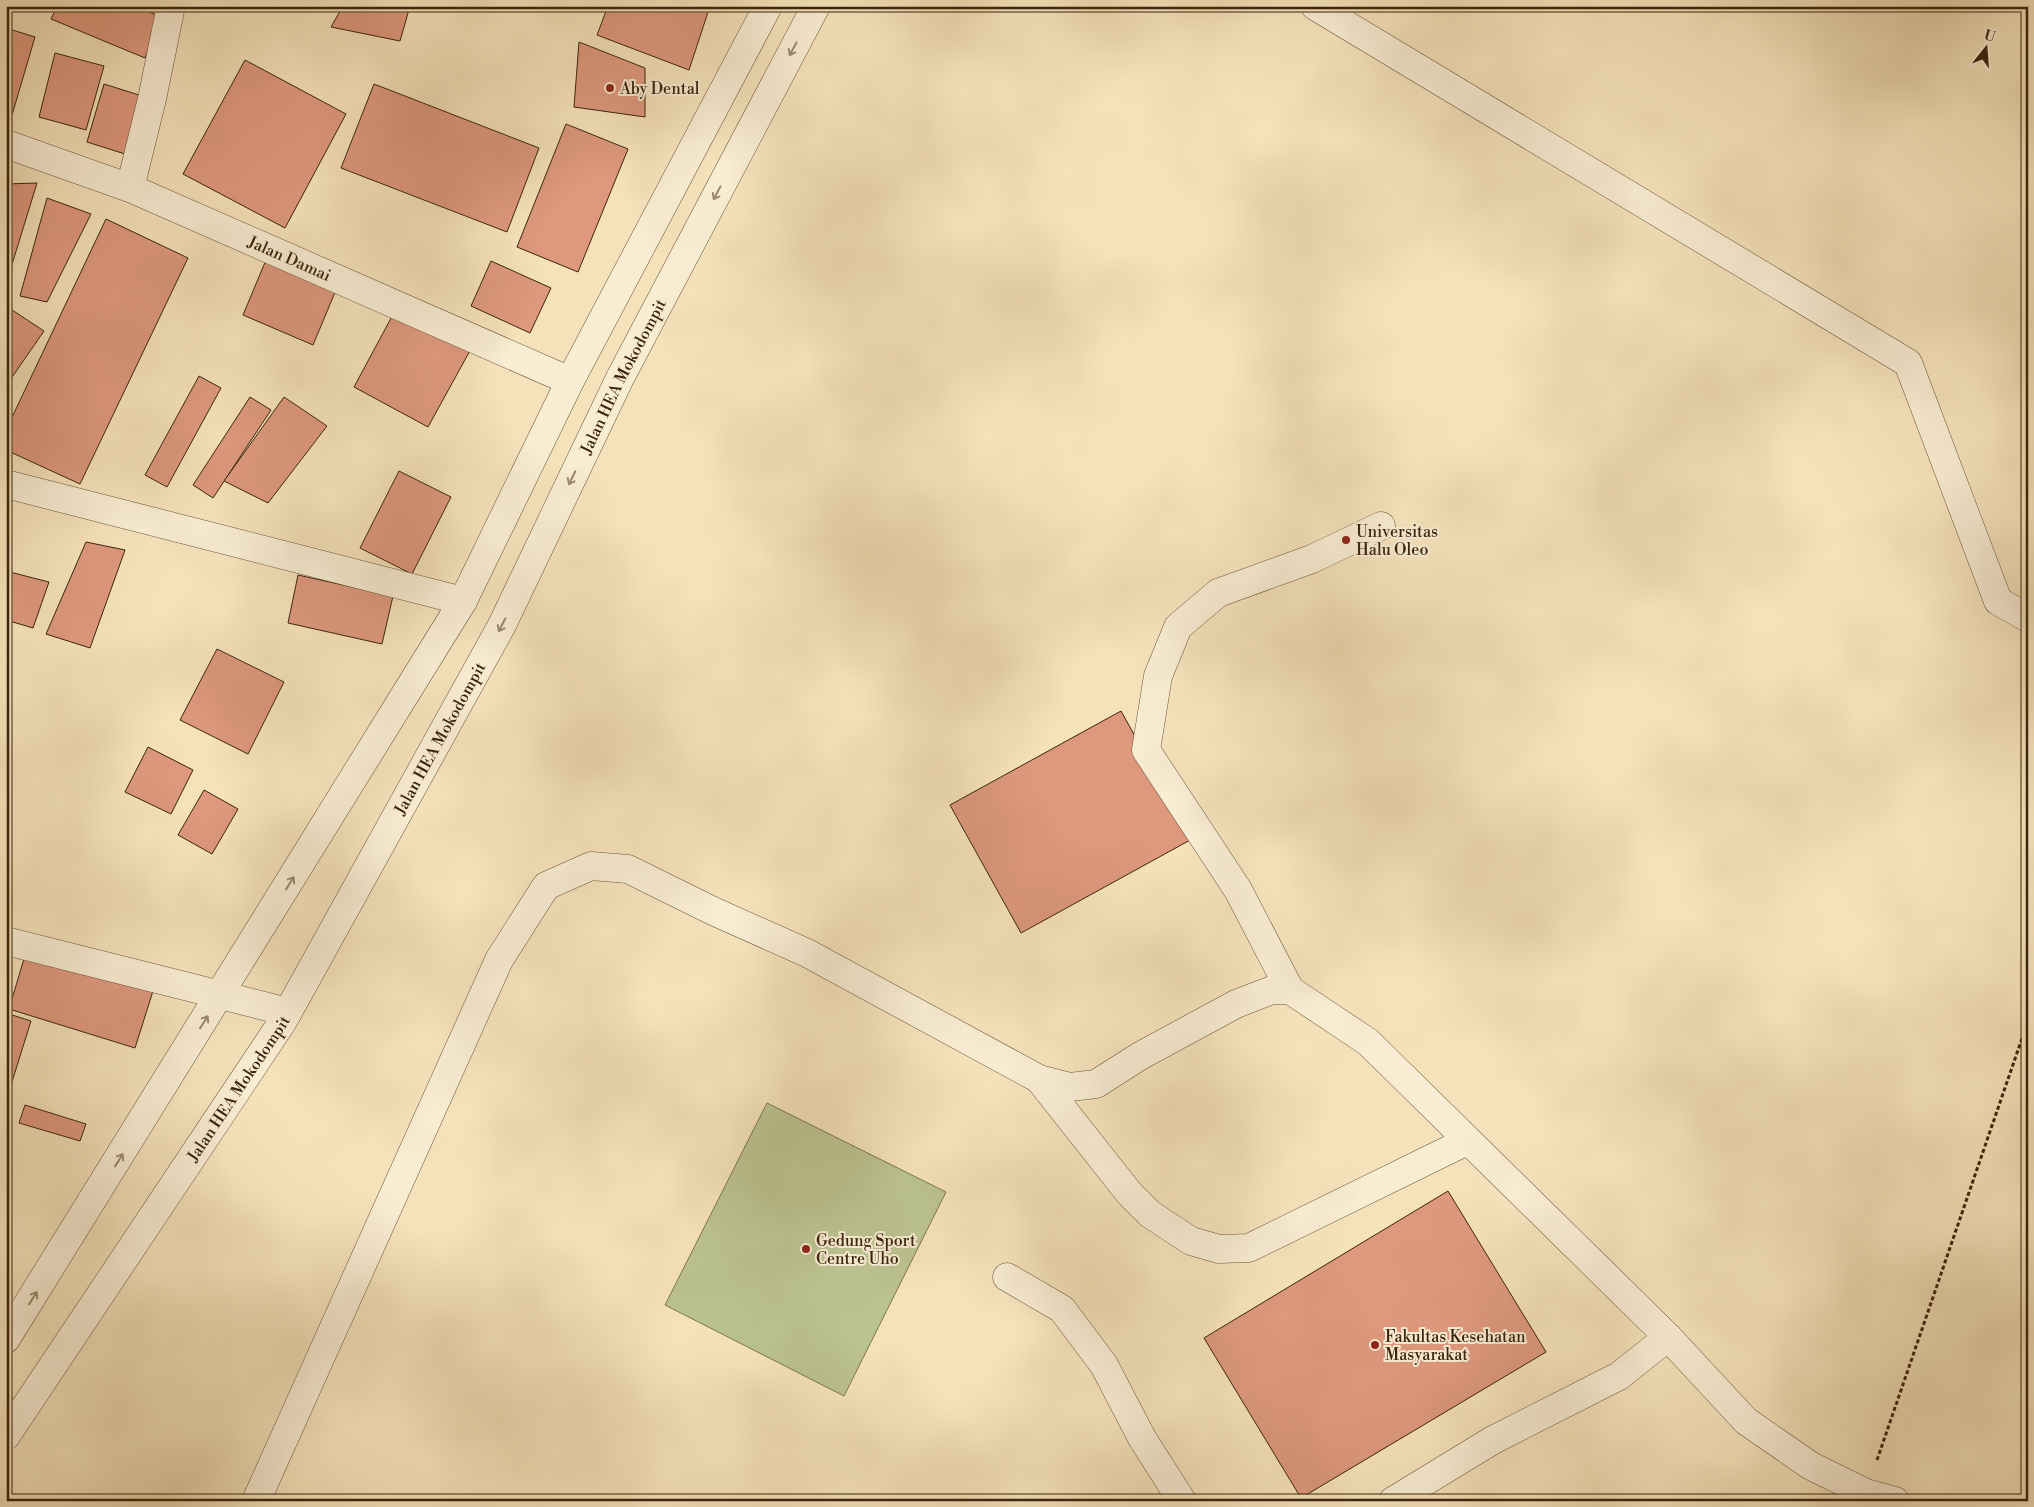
<svg xmlns="http://www.w3.org/2000/svg" width="2034" height="1507" viewBox="0 0 2034 1507" font-family="'Libre Bodoni',serif">
  <style>
    .green { fill: #bbc391; stroke: #7a744f }
    .building { fill: #dd987d; stroke: #3a240d }
    .lines { fill: none; stroke-linecap: round; stroke-linejoin: round }
    .minor-casing { stroke: #695438; stroke-width: 29 }
    .path { stroke: #3a240d; stroke-width: 3; stroke-dasharray: 4 2.5; stroke-linecap: butt }
    .minor { stroke: #f8ecd3; stroke-width: 28 }
    .oneway { stroke: #998870 }
    .poi-dot { fill: #8f2418; stroke: #f8ecd3; stroke-width: 2 }
    .labels { text-anchor: middle; stroke-width: 4; stroke-linejoin: round; paint-order: stroke }
    .poi-label { font-size: 16px; fill: #3a240d; stroke: #f8ecd3; text-anchor: start }
    .street-label { font-size: 16px; fill: #3a240d; stroke: #f8ecd3 }
  </style>
  <rect width="100%" height="100%" fill="#f5e2bb"/>
  <filter id="stains"><feTurbulence type="fractalNoise" baseFrequency=".004" numOctaves="4"/><feColorMatrix values="0 0 0 0 .2 0 0 0 0 .09 0 0 0 0 .02 0 0 0 .5 -.17"/></filter>
  <radialGradient id="worn" r=".72"><stop offset=".6" stop-color="#630" stop-opacity="0"/><stop offset="1" stop-color="#630" stop-opacity=".3"/></radialGradient>
  <path class="green" d="M767,1103L946,1192L844,1396L665,1305Z"/>
  <g class="building">
    <path d="M25,6H47L46,12Z"/>
    <path d="M57,6H135L161,17L145,58L51,19Z"/>
    <path d="M343,6H410L400,41L331,27Z"/>
    <path d="M608,6H710L689,70L597,35Z"/>
    <path d="M6,28L35,37L12,115L6,113Z"/>
    <path d="M579,42L645,68V117L574,107Z"/>
    <path d="M55,53L104,66L86,130L39,117Z"/>
    <path d="M245,60L346,114L285,228L183,174Z"/>
    <path d="M104,84L139,95L125,154L87,142Z"/>
    <path d="M374,84L539,148L507,232L341,168Z"/>
    <path d="M566,124L628,149L578,272L517,247Z"/>
    <path d="M37,183L6,284V184Z"/>
    <path d="M47,198L91,214L47,302L20,296Z"/>
    <path d="M106,219L188,258L80,484L6,450V430Z"/>
    <path d="M266,260L336,290L313,345L243,315Z"/>
    <path d="M491,261L551,288L530,333L471,306Z"/>
    <path d="M6,306L44,331L6,386Z"/>
    <path d="M397,307L472,347L428,427L354,387Z"/>
    <path d="M199,376L221,388L167,487L145,475Z"/>
    <path d="M250,397L271,410L213,498L193,485Z"/>
    <path d="M284,397L327,426L268,503L224,481Z"/>
    <path d="M399,471L451,497L412,574L360,548Z"/>
    <path d="M86,542L125,550L90,648L46,634Z"/>
    <path d="M6,571L49,582L33,628L6,620Z"/>
    <path d="M298,575L393,596L382,644L288,623Z"/>
    <path d="M217,649L284,682L248,754L180,720Z"/>
    <path d="M1121,711L1192,839L1021,933L950,805Z"/>
    <path d="M148,747L193,770L171,814L125,792Z"/>
    <path d="M204,790L238,809L212,854L178,835Z"/>
    <path d="M26,952L153,991L135,1048L9,1009Z"/>
    <path d="M6,1013L31,1021L6,1101Z"/>
    <path d="M25,1105L86,1124L80,1141L19,1123Z"/>
    <path d="M1448,1191L1546,1352L1301,1498L1204,1338Z"/>
  </g>
  <g class="lines">
    <g class="minor-casing">
      <g id="minor">
        <path d="M1315,6L1908,363L1998,601L2028,618"/>
        <path id="s1" d="M6,144L130,188L570,381"/>
        <path d="M130,188L152,99L171,6"/>
        <path d="M6,484L463,601"/>
        <path d="M6,941L288,1012"/>
        <path d="M1290,990L1238,890L1146,750L1158,676L1178,627L1218,593L1312,559L1381,526"/>
        <path d="M1039,1079L1129,1193L1150,1214L1191,1241L1219,1249L1249,1248L1467,1141"/>
        <path d="M1007,1277L1062,1309L1104,1365L1142,1438L1182,1501"/>
        <path d="M6,1339L463,601L570,381L768,6"/>
        <path id="s2" d="M6,1436L283,1021L502,625L620,378L816,6"/>
        <path d="M256,1501L499,960L546,886L591,866L628,869L713,911L807,953L1039,1079L1070,1087L1096,1084L1140,1056L1236,1004L1272,990H1290L1368,1042L1668,1337L1746,1421L1811,1466L1866,1493L1895,1501"/>
        <path d="M1393,1501L1493,1440L1619,1376L1668,1337"/>
      </g>
    </g>
    <path class="path" d="M1877,1460L2028,1021"/>
    <use href="#minor" class="minor"/>
  </g>
  <defs><path id="oneway-shaft" d="M-6 0H5M1.5-3L5.5 0L1.5 3" fill="none" stroke-width="1.6" stroke-linecap="round" stroke-linejoin="round" transform="scale(1.25)"/></defs>
  <g class="oneway">
    <use href="#oneway-shaft" transform="translate(793 49) rotate(118)"/>
    <use href="#oneway-shaft" transform="translate(717 193) rotate(118)"/>
    <use href="#oneway-shaft" transform="translate(572 478) rotate(116)"/>
    <use href="#oneway-shaft" transform="translate(502 625) rotate(117)"/>
    <use href="#oneway-shaft" transform="translate(290 883) rotate(-58)"/>
    <use href="#oneway-shaft" transform="translate(204 1022) rotate(-58)"/>
    <use href="#oneway-shaft" transform="translate(119 1160) rotate(-58)"/>
    <use href="#oneway-shaft" transform="translate(33 1298) rotate(-58)"/>
  </g>
  <g class="poi-dot">
    <circle cx="610" cy="88" r="5"/>
    <circle cx="1346" cy="540" r="5"/>
    <circle cx="806" cy="1249" r="5"/>
    <circle cx="1375" cy="1345" r="5"/>
  </g>
  <g class="labels">
    <g class="poi-label">
      <text x="620" y="94">Aby Dental</text>
      <text x="1356" y="537">Universitas<tspan x="1356" dy="18">Halu Oleo</tspan></text>
      <text x="816" y="1246">Gedung Sport<tspan x="816" dy="18">Centre Uho</tspan></text>
      <text x="1385" y="1342">Fakultas Kesehatan<tspan x="1385" dy="18">Masyarakat</tspan></text>
    </g>
    <g class="street-label">
      <text dy="6" stroke="none"><textPath href="#s1" startOffset="306">Jalan Damai</textPath></text>
      <text dy="6" stroke="none"><textPath href="#s2" startOffset="1228">Jalan HEA Mokodompit</textPath></text>
      <text dy="6" stroke="none"><textPath href="#s2" startOffset="822">Jalan HEA Mokodompit</textPath></text>
      <text dy="6" stroke="none"><textPath href="#s2" startOffset="418">Jalan HEA Mokodompit</textPath></text>
    </g>
  </g>
  <rect width="2034" height="1507" fill="none" stroke="#f5e2bb" stroke-width="25"/>
  <rect x="8" y="8" width="2019" height="1492" fill="none" stroke="#3a240d" stroke-width="2.5"/>
  <rect x="12" y="12" width="2009" height="1482" fill="none" stroke="#3a240d"/>
  <g transform="translate(1986 48) rotate(17)" stroke="#f8ecd3" stroke-width="4" paint-order="stroke">
  <path d="M0-4L9 19L0 12L-9 19Z" fill="#3a240d"/>
  <text y="-8" font-size="14" font-weight="bold" text-anchor="middle" fill="#3a240d">U</text>
  </g>
  <rect width="100%" height="100%" filter="url(#stains)"/>
  <rect width="100%" height="100%" fill="url(#worn)"/>
</svg>
